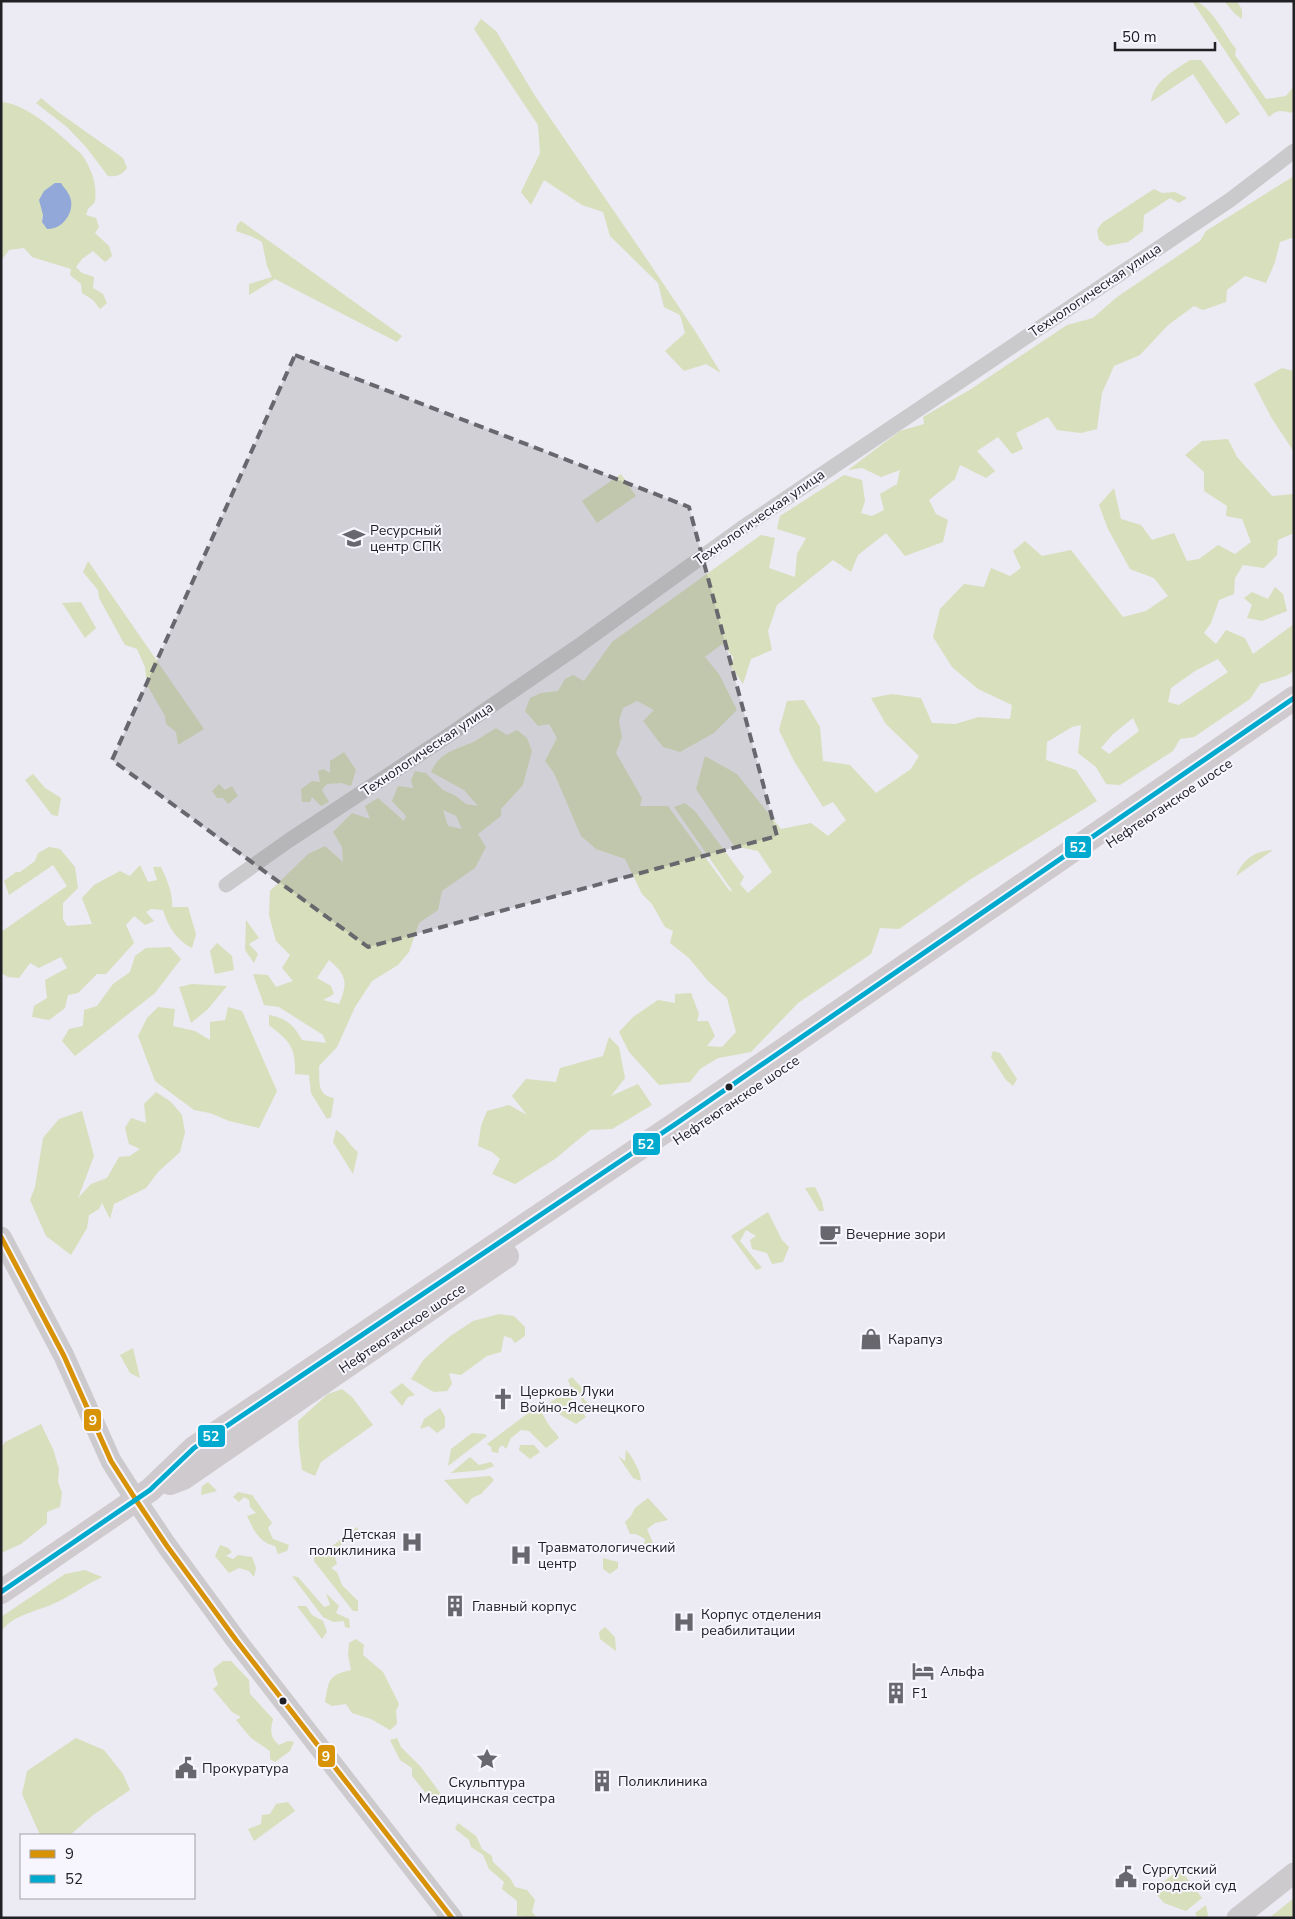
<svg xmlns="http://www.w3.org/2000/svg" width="1295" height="1919" viewBox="0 0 1295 1919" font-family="'Nunito Sans',sans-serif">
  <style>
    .green { fill: #d8dfbc; fill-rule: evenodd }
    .water { fill: #91a8d8 }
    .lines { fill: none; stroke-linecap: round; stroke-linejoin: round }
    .street { stroke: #cacacc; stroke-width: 15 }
    .secondary { stroke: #cccacc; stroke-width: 21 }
    .primary { stroke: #cfcacd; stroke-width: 24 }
    .bus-1-casing { stroke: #f7f5fe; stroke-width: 9 }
    .bus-2-casing { stroke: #f7f5fe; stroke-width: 9 }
    .bus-1 { stroke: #d79206; stroke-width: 5 }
    .bus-2 { stroke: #00a9ce; stroke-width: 5 }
    .marked { fill: #68676d; fill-opacity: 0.2; stroke: #68676d; stroke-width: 4; stroke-dasharray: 10 6; stroke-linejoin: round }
    .bus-dot { fill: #212025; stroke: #f7f5fe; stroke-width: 2 }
    .labels { text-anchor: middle; stroke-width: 4; stroke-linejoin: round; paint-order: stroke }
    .street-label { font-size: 14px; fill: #212025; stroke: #f7f5fe }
    .poi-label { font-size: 14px; fill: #212025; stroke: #f7f5fe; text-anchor: start }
    .line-badge { stroke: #f7f5fe; stroke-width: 2 }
    .badge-label { font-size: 14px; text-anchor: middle; font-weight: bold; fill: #fff }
  </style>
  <rect width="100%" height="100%" fill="#eceaf2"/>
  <g class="green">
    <path d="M1192,1C1209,1 1225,36 1236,49L1235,55L1266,99L1286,96L1294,86V110L1291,113C1281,110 1276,110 1269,117Z"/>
    <path d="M1224,1H1237L1242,10V19L1235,14Z"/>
    <path d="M481,19L496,31L535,96L644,255L695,331L721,373L706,364L684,371L665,351L685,333L680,315L664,307L658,283L610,236L603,212L582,205L544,180L531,205L521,192L540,153L538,125L474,29Z"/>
    <path d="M1190,60H1201L1240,114L1226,124L1193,74L1151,102C1154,80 1174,71 1190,60Z"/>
    <path d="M41,98L58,112L123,158L127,168C122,175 116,177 108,176L86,147L67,127L36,103Z"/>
    <path d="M1,102C24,103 54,129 70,144C75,149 81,152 84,158C93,172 97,186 95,202L88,209L86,215L96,218L99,227L95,233L109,246L112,256L105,262L93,251L82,259L76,267L82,273L94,277L93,288L103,294L107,303L100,309L93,300L82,293L81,284L70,275L71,269L32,257L24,248L9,250L1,261ZM64,189L69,194L70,212L42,222L43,215Z"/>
    <path d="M1294,176V237L1280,242L1275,262L1266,283L1245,276L1227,290L1226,302L1203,310L1194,306L1168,325L1140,355L1114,366L1102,393L1097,429L1081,433L1057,430L1048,417L1016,433L1023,449L1012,454L998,437L977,451L995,471L986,478L960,465L955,479L929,500L936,514L948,520L943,542L905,556L886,533L858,555L851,572L833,560L777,605L768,631L772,650L751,659L743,684L729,664L734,658L722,644L705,657L719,674L737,710L714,733L680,752L663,747L643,721L654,710L637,701L623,708L619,721L622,737L616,753L642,798L640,806H668L729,890L733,892L674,807L685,803L695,811L744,877L740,884L748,893L772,872L758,851L734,846L696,789L705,756L737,774L781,829L811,823L828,836L846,820L833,802L823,807L794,761L779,730L787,701L804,700L820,727L823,761L850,765L876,793L911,769L919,756L886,724L871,698L892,694L921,698L932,723L955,724L979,717L1010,719L1012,705L978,689L952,667L933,637L940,609L964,584L984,587L991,568L1010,576L1021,568L1013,551L1025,541L1042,556L1071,550L1123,617L1146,611L1168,596L1154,578L1130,569L1108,529L1099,505L1114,488L1121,519L1141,525L1152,540L1174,533L1187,561L1199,559L1218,545L1235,554L1251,542L1242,519L1226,516L1227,506L1204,491V472L1185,455L1202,441L1228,439L1237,457L1272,496L1294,494V533L1278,540L1277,555L1264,568L1243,565L1235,578L1234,594L1219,600L1211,623L1204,633L1216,644L1226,630L1245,638L1253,654L1294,624V671L1286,676L1260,684L1250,699L1194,737L1180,739L1173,751L1120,785L1106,784L1096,767L1078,753L1081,725L1072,727L1047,742L1046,760L1076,770L1097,801L971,879L899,929L880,928L871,954L798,1003L751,1052L718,1058L700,1069L690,1082L659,1085L629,1052L619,1032L633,1017L658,1000L675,1003V994L691,993L699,1014L697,1021H708L715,1036L707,1046L722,1047L736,1032L727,998L708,981L689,958L670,943L673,931L665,927L652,904L642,894L625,859L596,849L581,836L554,773L545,761L557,738L549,724L538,726L525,711L530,698L541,693L558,691L565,679L573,675L584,681L612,642L761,535L775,538L769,568L795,577L797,554L806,538L777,529L780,516L844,475L862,480L865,501L861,513L872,516L884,510L880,494L897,484L900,470L881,477L862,468L848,470L900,431L924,424L923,417L971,389L1067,325L1093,318L1117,297L1200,241L1206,231ZM1218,659L1228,672L1179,705L1168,702L1171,688L1195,671ZM1133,718L1139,731L1109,754L1101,748L1113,734Z"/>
    <path d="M1154,189L1162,193L1175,192L1187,198L1179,203L1170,198L1144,215L1143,231L1128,242L1107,246L1099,240L1097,230L1102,223Z"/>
    <path d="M241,221L402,336L397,342L275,279L249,295V284L272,277L267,266L262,242L253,237L236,231L237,225Z"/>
    <path d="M1282,368L1294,371V452L1271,417L1254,384Z"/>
    <path d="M621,474L636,496L597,523L582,501Z"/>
    <path d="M88,561L204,729L178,745L176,732L166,724L165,716L147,685L145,667L137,649L125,645L99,598L98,590L83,572Z"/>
    <path d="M1275,587L1283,594L1287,611L1262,621L1247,618L1252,605L1244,598L1252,592L1268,599Z"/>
    <path d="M81,602L96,628L85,638L62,603Z"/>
    <path d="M496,728L507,735L517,730L527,738L532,751L523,785L501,809V816L478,834L486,847L475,868L442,891L438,910L419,923L409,952L398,965L372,981L355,1007L337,1047L319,1066C320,1081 316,1095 334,1098L331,1117L327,1119L311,1093L309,1075L295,1074C296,1046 289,1041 269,1025V1015C286,1018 294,1025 302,1040L326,1043L323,1035L279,1007L264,1005L253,974L268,975L276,987L293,981L282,968L290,955L276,941L269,915L270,891L308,854L325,846L343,862L342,847L333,832L352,813L370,819L365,806L378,798L404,821L406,816L392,801L398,786L413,788L411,780L415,771L426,773L443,790L456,796L466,804L478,806L464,790L431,772C440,751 457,750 475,741C482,737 489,732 496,728ZM443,810L456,816L462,829L448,826ZM329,960C347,975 348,983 339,1004L323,1000L334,994L331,986L317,978Z"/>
    <path d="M344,752L356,770L351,786L341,783L327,784L322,790L329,802L321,806L312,797L310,802H302L301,789L312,781L320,782L318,771L323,769L330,773V761Z"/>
    <path d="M33,774L45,788L61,798L58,816L52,815L25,780Z"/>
    <path d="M219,784L225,790L232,786L238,796L228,804L223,798H217L212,791Z"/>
    <path d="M49,847L60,849L75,867L78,888L63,903V919L67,926L92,924L82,898L94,885L120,871L130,876L140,865L148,882L157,880L153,867H161C167,880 173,893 172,907H188L196,934L192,948C177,941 168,926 163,910L151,909L146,912L154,921L145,925L134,916L126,925L134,943L106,974H97L78,993L68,995L65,1008L49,1020L32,1017L34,1006L47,998L45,980L67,968L61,957L39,968L30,963L19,978L8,977L1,973V932L67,886L53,865L9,895L4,881L16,872H20L35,861L38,853Z"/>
    <path d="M1273,850L1236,876C1243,859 1255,851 1273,850Z"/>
    <path d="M246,920L259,938L249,944L258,954L254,963L245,950Z"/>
    <path d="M217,943L232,956L234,970L215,974L210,951Z"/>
    <path d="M170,947L181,959L155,993L75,1056L62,1041L69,1029L83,1026L84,1010L97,1006L113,984L130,972L135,956L146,948Z"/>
    <path d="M192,984L227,986L208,1009L191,1023L179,987Z"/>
    <path d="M158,1007L175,1009L173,1026L195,1031L210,1040V1022L225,1020L228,1007L242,1011L277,1091L259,1128L229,1121L210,1113L194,1110L155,1081L138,1036L147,1018Z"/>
    <path d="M609,1037L619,1047L625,1078L611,1096L638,1084L652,1105L612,1129L590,1130L555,1159L515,1184L492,1174L500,1159L492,1152L478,1146L481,1126L487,1111L509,1105L527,1115L512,1096L526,1079L556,1082L560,1068L603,1056Z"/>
    <path d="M993,1051L1000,1053L1017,1079L1013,1086L1006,1080L991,1057Z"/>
    <path d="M156,1092L171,1102L182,1115L185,1132L180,1152L158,1172L146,1188L114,1204L110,1219L102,1203L99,1209L89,1215L87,1228L71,1255L46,1236L30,1200L35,1187L43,1138L59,1119L82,1111L94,1156L78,1198L91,1184L107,1178L119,1157L130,1156L140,1149L129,1144L125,1128L131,1118L146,1123L144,1104Z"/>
    <path d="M336,1130C348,1137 348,1145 358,1152L353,1174L333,1142Z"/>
    <path d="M815,1187L822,1201L824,1211H819L805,1188Z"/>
    <path d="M768,1212L782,1240L789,1247L783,1262L772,1264L767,1253L752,1249L750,1240L756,1236L746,1230L740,1241L762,1268L756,1270L731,1236Z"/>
    <path d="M499,1314L514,1316L525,1327V1336L515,1343L511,1338L504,1336L501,1352L487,1356L461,1375L449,1373L452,1384L447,1391L434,1392L411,1379L424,1359L449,1337L473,1321Z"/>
    <path d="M133,1348L140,1378L130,1373L120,1355Z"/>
    <path d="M572,1377L582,1388L584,1399L591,1406L582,1403L580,1395L572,1391L568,1380Z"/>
    <path d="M402,1383L415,1395L408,1397L402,1406L390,1392Z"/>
    <path d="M342,1389L352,1397L373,1425L321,1462L315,1476L302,1470L299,1446L298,1421L328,1394Z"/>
    <path d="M557,1398H571L586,1417L576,1424L559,1414L549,1403Z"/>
    <path d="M536,1407C543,1412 544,1418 549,1425C552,1430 556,1432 559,1438L546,1448L529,1431L521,1430L511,1438L506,1449L502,1445L499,1448L498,1453L492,1452L491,1447L487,1444Z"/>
    <path d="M440,1408L445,1417V1427L437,1433L429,1426L420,1429L424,1419Z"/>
    <path d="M41,1424L53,1449L59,1469L58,1482L62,1493L60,1507L47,1512V1523L21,1544L1,1553V1448L5,1442Z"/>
    <path d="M472,1433L485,1434L487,1436L448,1466L451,1449Z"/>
    <path d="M520,1445H534L540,1452L530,1459L519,1450Z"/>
    <path d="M626,1450C632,1456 641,1472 641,1481L633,1478L618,1456L625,1461Z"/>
    <path d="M470,1457L479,1465L491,1462L494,1466L484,1470L451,1473Z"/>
    <path d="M490,1476L494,1480L481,1494L472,1498L467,1505L444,1480Z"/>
    <path d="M208,1482L217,1491L201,1495L202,1486Z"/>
    <path d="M238,1492L252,1495L272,1523L268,1528L273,1539L289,1545L287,1551L278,1554L275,1546C258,1542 254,1530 247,1516L256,1513L250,1507L249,1500L244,1497L239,1502L233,1497Z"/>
    <path d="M648,1498L668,1520L655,1523L647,1529L653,1543L643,1549L645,1539L636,1534H630L625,1522L631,1516L635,1508Z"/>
    <path d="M357,1527L359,1531L333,1551L337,1564L331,1568L337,1572L342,1585L358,1601V1611H353L314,1561V1549L327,1550Z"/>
    <path d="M220,1545L228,1548L232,1552L226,1556L233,1559L238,1555L252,1557L256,1568L254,1577L249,1571L239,1568L229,1573L215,1556Z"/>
    <path d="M603,1558L618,1562V1568L610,1574L603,1569Z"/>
    <path d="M85,1570L102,1577C85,1585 69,1597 53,1604C35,1612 12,1615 1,1632V1617L65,1574Z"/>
    <path d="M292,1576L298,1577L324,1607L330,1605L326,1593L339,1606L336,1613L349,1619L350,1628L345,1627L344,1621L333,1622L323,1617Z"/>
    <path d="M297,1606H306L312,1615L323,1621L327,1632L322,1639Z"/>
    <path d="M605,1627L615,1637L616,1651L600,1639L599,1632Z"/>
    <path d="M356,1639L364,1645L363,1655L383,1672L399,1704L396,1711L397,1724L390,1730L371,1719L352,1713L346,1704L332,1706L325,1702C329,1680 328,1675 351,1670L348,1655L349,1643Z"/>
    <path d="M223,1661H231L249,1680L250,1694L273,1719C270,1731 270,1737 279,1745L288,1741L294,1742L290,1751L275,1762L270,1759V1751L251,1738L236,1720L241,1717L232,1712L213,1689L218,1685L213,1669Z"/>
    <path d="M76,1738L104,1750L123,1774L130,1790L93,1815L70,1835H40L22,1794L27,1771Z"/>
    <path d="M397,1738L401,1747L421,1767L446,1801L429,1797L412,1776V1768L400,1760L390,1740Z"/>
    <path d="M288,1802L295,1811L254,1841L248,1829L261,1824L262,1815L270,1814L276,1804Z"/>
    <path d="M458,1823L476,1836L482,1849L492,1856L493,1862L510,1878L515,1887L527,1890L535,1900L532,1912L537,1918L517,1916V1901L502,1889L504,1882L489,1869L483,1855L471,1847L469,1840L455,1829Z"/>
    <path d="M1180,1869L1202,1898L1186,1911L1164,1903L1153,1890Z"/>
    <path d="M1294,1898V1918H1269Z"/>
    <path d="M1206,1905L1208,1915L1206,1918H1198L1195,1913Z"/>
  </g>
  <path class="water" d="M55,183H61C63,187 66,189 68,193C78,208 64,230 47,229L42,222L43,215L39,200L44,191Z"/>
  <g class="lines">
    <path class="street" d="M226,885L288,841L443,739L577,647L742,528L1230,200L1294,151"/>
    <g class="secondary">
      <path d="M1,1237L64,1356L111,1461L136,1500L167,1546L236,1640L452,1918"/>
      <path d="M1237,1918L1294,1873"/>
    </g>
    <g class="primary">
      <path d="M170,1483L183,1478L507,1256"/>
      <path d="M1,1592L150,1490L194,1448L677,1123L1294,698"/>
    </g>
    <g class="bus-1-casing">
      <path id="bus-1" d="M1,1237L64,1356L111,1461L136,1500L167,1546L236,1640L452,1918"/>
    </g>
    <g class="bus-2-casing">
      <path id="bus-2" d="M1,1592L150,1490L194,1448L677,1123L1294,698"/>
    </g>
    <use href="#bus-1" class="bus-1"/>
    <use href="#bus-2" class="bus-2"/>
  </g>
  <path class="marked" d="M295,355L689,507L777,836L368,947L112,760Z"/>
  <defs>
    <g id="university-bare" transform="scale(1.725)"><path d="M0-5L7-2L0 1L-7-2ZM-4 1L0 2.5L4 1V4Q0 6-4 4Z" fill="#68676d" stroke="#f7f5fe" stroke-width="2.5" paint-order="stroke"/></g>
    <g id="cafe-bare" transform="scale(1.725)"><path d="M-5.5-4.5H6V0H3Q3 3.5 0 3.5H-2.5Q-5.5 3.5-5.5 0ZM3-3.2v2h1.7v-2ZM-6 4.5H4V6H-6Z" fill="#68676d" stroke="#f7f5fe" stroke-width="2.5" paint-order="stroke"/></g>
    <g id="shop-bare" transform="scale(1.725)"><path d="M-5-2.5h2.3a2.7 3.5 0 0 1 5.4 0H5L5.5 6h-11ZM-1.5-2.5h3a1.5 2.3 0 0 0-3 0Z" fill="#68676d" stroke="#f7f5fe" stroke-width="2.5" paint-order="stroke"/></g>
    <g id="church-bare" transform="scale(1.725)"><path d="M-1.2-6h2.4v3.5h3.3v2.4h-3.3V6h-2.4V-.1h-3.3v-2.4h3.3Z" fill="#68676d" stroke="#f7f5fe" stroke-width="2.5" paint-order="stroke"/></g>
    <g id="hospital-bare" transform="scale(1.725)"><path d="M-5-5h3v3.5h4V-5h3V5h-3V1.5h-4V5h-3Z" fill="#68676d" stroke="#f7f5fe" stroke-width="2.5" paint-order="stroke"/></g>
    <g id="building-bare" transform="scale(1.725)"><path d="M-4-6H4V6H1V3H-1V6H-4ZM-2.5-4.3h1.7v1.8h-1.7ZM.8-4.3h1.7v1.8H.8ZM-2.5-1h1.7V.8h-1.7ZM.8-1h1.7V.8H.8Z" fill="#68676d" stroke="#f7f5fe" stroke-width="2.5" paint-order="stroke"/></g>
    <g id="hotel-bare" transform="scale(1.725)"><path d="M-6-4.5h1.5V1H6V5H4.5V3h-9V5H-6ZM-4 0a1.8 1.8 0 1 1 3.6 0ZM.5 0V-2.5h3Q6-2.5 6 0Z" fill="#68676d" stroke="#f7f5fe" stroke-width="2.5" paint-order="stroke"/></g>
    <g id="sight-bare" transform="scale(1.725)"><path d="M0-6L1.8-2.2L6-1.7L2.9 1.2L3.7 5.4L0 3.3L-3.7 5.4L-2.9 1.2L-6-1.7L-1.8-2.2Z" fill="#68676d" stroke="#f7f5fe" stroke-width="2.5" paint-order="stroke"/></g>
    <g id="civic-bare" transform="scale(1.725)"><path d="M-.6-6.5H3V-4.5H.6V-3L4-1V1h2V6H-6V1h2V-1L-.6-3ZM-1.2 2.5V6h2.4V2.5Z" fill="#68676d" stroke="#f7f5fe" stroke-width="2.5" paint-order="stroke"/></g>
  </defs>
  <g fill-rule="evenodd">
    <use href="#university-bare" x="354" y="538"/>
    <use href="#cafe-bare" x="830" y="1234"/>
    <use href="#shop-bare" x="871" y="1339"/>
    <use href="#church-bare" x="503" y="1399"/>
    <use href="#hospital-bare" x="412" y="1542"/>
    <use href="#hospital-bare" x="521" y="1555"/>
    <use href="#building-bare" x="455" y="1606"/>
    <use href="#hospital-bare" x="684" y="1622"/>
    <use href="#hotel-bare" x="923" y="1671"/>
    <use href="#building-bare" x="896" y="1693"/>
    <use href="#sight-bare" x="487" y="1759"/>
    <use href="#civic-bare" x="186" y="1768"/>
    <use href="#building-bare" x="602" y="1781"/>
    <use href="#civic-bare" x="1126" y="1877"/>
  </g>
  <g class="bus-dot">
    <circle cx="729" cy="1087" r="4.5"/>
    <circle cx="283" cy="1701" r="4.5"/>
  </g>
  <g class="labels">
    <g class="street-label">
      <text transform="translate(1095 290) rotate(-34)" y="5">Технологическая улица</text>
      <text transform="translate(759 517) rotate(-35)" y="5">Технологическая улица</text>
      <text transform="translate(427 749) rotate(-34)" y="5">Технологическая улица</text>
      <text transform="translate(1169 803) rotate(-34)" y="5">Нефтеюганское шоссе</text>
      <text transform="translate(736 1100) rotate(-34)" y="5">Нефтеюганское шоссе</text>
      <text transform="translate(402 1328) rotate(-34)" y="5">Нефтеюганское шоссе</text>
    </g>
    <g class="poi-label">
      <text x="370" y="535">Ресурсный<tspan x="370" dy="16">центр СПК</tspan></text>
      <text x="846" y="1239">Вечерние зори</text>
      <text x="888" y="1344">Карапуз</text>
      <text x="520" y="1396">Церковь Луки<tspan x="520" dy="16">Войно-Ясенецкого</tspan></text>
      <text x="396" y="1539" text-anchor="end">Детская<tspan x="396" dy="16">поликлиника</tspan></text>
      <text x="538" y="1552">Травматологический<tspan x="538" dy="16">центр</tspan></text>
      <text x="472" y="1611">Главный корпус</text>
      <text x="701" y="1619">Корпус отделения<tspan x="701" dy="16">реабилитации</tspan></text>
      <text x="940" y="1676">Альфа</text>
      <text x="912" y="1698">F1</text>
      <text x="202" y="1773">Прокуратура</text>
      <text x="618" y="1786">Поликлиника</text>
      <text x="487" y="1787" text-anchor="middle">Скульптура<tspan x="487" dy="16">Медицинская сестра</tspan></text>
      <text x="1142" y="1874">Сургутский<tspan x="1142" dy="16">городской суд</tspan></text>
    </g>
  </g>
  <g class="line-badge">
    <rect x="1064" y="835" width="28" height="24" rx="5" fill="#00a9ce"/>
    <rect x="632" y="1132" width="29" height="24" rx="5" fill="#00a9ce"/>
    <rect x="83" y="1408" width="19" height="24" rx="5" fill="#d79206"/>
    <rect x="197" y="1424" width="29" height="24" rx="5" fill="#00a9ce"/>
    <rect x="317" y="1744" width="19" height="24" rx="5" fill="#d79206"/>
  </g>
  <g class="badge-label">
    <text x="1078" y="852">52</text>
    <text x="646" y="1149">52</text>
    <text x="93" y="1425">9</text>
    <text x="211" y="1441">52</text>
    <text x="326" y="1761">9</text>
  </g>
  <rect width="1295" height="1919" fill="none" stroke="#212025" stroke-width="5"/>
  <rect x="20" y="1834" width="175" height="65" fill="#f7f5fe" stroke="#a1a0a7"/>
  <rect x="30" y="1850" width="25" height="8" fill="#d79206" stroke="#a1a0a7"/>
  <text x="65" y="1859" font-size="15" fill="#212025">9</text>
  <rect x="30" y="1875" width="25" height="8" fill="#00a9ce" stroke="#a1a0a7"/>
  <text x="65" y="1884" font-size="15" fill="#212025">52</text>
  <path d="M1115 42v8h100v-8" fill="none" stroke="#212025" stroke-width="2.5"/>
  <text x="1122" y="42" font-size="15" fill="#212025" stroke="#f7f5fe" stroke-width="4" paint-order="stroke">50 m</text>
</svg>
